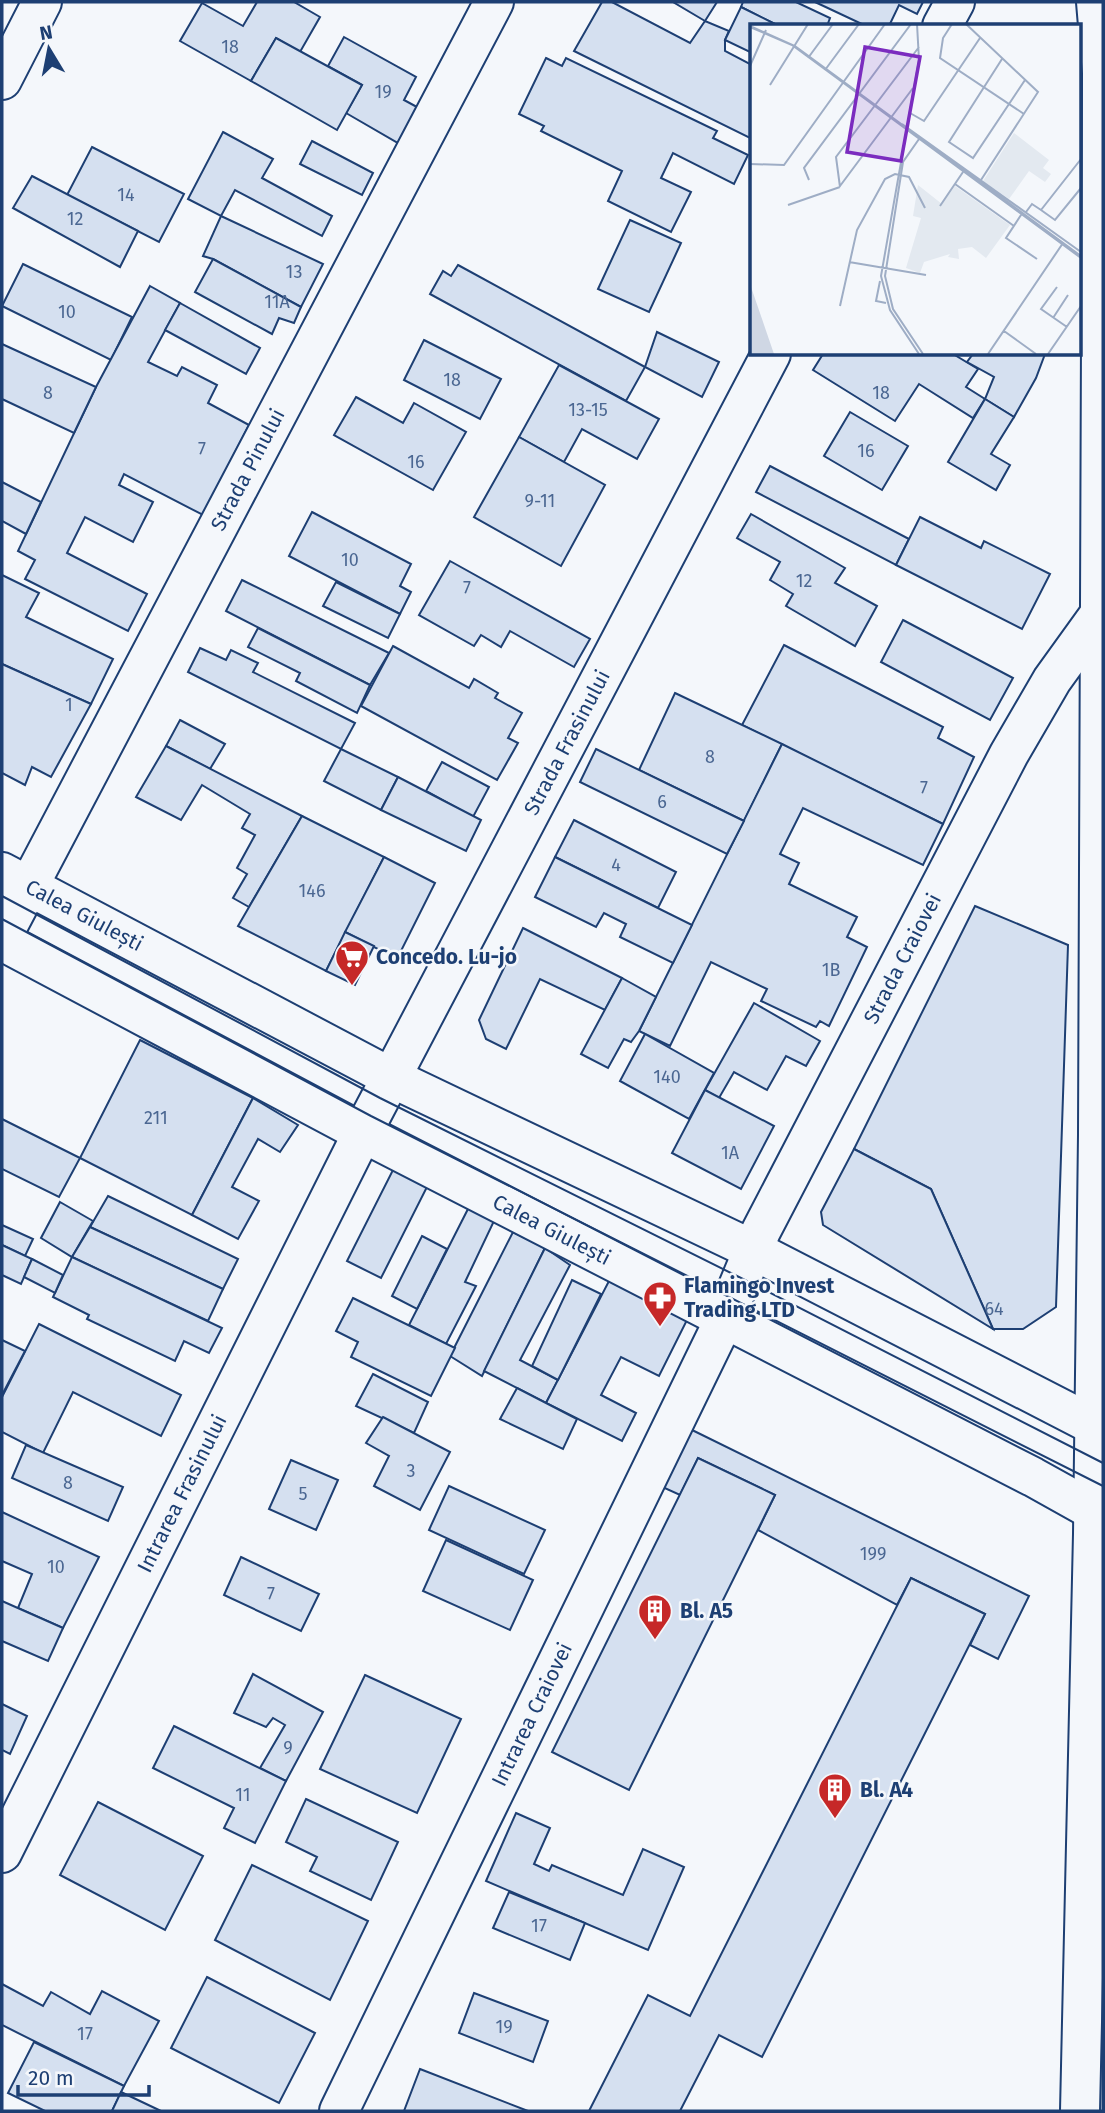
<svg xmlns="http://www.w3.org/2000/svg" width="1105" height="2113" viewBox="0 0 1105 2113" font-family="'Fira Sans',sans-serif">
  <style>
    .building { fill: #d5e0f0; stroke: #1d3f73; stroke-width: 2 }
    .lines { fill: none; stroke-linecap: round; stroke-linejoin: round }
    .street-casing { stroke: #1d3f73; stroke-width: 42 }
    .secondary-casing { stroke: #1d3f73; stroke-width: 42 }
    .street { stroke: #f4f7fb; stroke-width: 38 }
    .secondary { stroke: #f4f7fb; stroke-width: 38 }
    .tram { stroke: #1d3f73; stroke-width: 2 }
    .labels { text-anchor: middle; stroke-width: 5; stroke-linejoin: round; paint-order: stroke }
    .number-label { font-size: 18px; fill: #4b6792 }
    .street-label { font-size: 21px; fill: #1d3f73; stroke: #f4f7fb }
    .poi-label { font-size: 21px; font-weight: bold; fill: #1d3f73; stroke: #f4f7fb; text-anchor: start }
    .inset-road { fill: none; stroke: #9eadc5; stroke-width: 2 }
    .view { fill: #7b2cbf; fill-opacity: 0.15; stroke: #7b2cbf; stroke-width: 3.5 }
    .inset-edge { fill: none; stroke: #1d3f73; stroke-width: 3.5 }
  </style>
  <rect width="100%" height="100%" fill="#f4f7fb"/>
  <g class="building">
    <path d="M257,2H294L320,17L300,52L276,38L251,81L180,41L202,3L243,26Z"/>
    <path d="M602,2H612L690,43L705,21L729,31L725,40V51L752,65V139L574,51Z"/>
    <path d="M673,2H717L705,21Z"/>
    <path d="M743,2H796L830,18L827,26H779L741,7Z"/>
    <path d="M815,2H923L917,14L899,5L889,26H866Z"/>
    <path d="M741,7L779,26H752V53L725,40Z"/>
    <path d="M344,37L416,77L404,100L417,107L398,143L346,113L362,85L328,66Z"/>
    <path d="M276,38L362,85L337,130L251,81Z"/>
    <path d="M546,58L562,66L566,58L717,131L713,138L748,155L734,184L673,153L661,178L691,192L671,232L608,201L622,171L541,131L544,126L519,114Z"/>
    <path d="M223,132L273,159L262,178L332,216L322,236L235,190L221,216L188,199Z"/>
    <path d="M312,141L373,173L362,195L300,164Z"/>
    <path d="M92,147L184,194L159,242L67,195Z"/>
    <path d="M32,176L138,231L120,267L13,208Z"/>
    <path d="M221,216L323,264L301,307L213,259L203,256Z"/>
    <path d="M630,220L681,243L649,312L598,289Z"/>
    <path d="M213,259L301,307L294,323L279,318L272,334L195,292Z"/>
    <path d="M23,264L132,317L111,360L2,306Z"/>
    <path d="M458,265L645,367L626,401L430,294L443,271L451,276Z"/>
    <path d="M150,286L180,303L148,362L177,376L182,367L217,385L208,403L249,425L203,515L124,474L119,485L153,502L133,542L85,517L67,553L147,594L128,631L25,579L35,560L18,551L96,387Z"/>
    <path d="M180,303L260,348L246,374L165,330Z"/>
    <path d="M657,332L719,362L702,397L645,367Z"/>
    <path d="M424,340L501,379L480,419L404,380Z"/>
    <path d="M2,344L96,387L74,433L2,399Z"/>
    <path d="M823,354H953L978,369L966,387L985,399L973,418L919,384L895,421L813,370Z"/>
    <path d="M973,354H1045L1036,378L1014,417L985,399L994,377L967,362Z"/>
    <path d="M559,365L659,419L637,459L582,429L564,462L519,437Z"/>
    <path d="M356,397L403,423L414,403L466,432L433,490L334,435Z"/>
    <path d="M985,399L1014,417L991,454L1010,465L996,490L948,462Z"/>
    <path d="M850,412L908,446L882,490L824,456Z"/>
    <path d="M519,437L605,485L561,566L474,517Z"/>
    <path d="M770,466L909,539L896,565L756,492Z"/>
    <path d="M2,482L41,502L26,534L2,521Z"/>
    <path d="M312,512L411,564L400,586L411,592L400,614L289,556Z"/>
    <path d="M751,514L845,568L835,583L877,606L855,646L786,606L793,594L770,580L780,562L737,538Z"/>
    <path d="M920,517L981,548L984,541L1050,574L1022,629L896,565Z"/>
    <path d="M450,561L590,639L574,667L510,631L501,647L481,635L474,646L419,615Z"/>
    <path d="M2,575L39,593L26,617L113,659L91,704L2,664Z"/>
    <path d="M242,580L389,653L370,685L226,611Z"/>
    <path d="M336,582L400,614L388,638L323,606Z"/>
    <path d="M903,620L1013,678L990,720L881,662Z"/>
    <path d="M258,628L370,685L357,713L296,681L300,673L248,647Z"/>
    <path d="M784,645L943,727L938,738L974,757L943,824L742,725Z"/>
    <path d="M393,646L469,688L474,679L498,693L495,698L522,713L508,738L518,743L497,780L361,706Z"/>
    <path d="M200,648L226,660L231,650L258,663L253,672L355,723L341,749L188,672Z"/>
    <path d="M2,664L91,704L51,777L32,767L25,785L2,773Z"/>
    <path d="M675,693L782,744L744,821L639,770Z"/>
    <path d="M180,720L225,744L210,769L166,746Z"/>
    <path d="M782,744L943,824L923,865L803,808L780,854L799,863L789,884L857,917L847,937L867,947L829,1026L820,1021L816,1027L761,1001L767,989L711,962L670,1046L639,1031Z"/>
    <path d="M166,746L302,816L249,907L233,898L247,874L237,868L255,835L242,828L250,814L202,785L181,820L136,797Z"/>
    <path d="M341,749L398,777L381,810L324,781Z"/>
    <path d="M596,749L744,821L727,854L580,782Z"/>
    <path d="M442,762L489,787L473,817L426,791Z"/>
    <path d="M398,777L481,820L466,851L381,810Z"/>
    <path d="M302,816L384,857L326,971L238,926Z"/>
    <path d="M574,820L676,872L658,908L555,857Z"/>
    <path d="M384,857L435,883L397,959L345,932Z"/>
    <path d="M555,857L692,925L673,963L620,937L626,924L604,913L596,927L535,897Z"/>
    <path d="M975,906L1068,945L1056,1307L1023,1329H993L931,1189L854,1149Z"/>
    <path d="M523,928L622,978L605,1010L540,979L506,1049L486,1039L479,1020Z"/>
    <path d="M345,932L374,946L355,985L326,971Z"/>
    <path d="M622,978L656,997L639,1031L631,1042L624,1039L608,1068L581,1054Z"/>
    <path d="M754,1003L820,1041L806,1066L786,1056L767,1090L734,1072L719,1098L705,1090Z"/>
    <path d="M645,1034L714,1073L689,1119L620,1081Z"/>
    <path d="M140,1040L253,1098L192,1215L80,1158Z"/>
    <path d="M705,1090L774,1126L741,1189L672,1153Z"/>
    <path d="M253,1098L298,1125L280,1152L258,1139L232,1187L259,1201L238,1239L192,1215Z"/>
    <path d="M2,1119L80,1158L59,1197L2,1169Z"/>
    <path d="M854,1149L931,1189L993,1329L823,1225L821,1212Z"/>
    <path d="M397,1162L431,1179L381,1278L347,1261Z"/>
    <path d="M108,1196L238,1259L223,1289L90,1227Z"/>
    <path d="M60,1202L93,1221L72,1257L41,1238Z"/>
    <path d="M469,1207L494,1221L465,1282L476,1286L446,1344L409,1325Z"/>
    <path d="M2,1225L33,1239L25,1256L2,1245Z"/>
    <path d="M90,1227L223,1289L208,1321L72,1257Z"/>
    <path d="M513,1232L545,1248L482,1376L450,1356Z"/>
    <path d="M422,1236L447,1249L417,1309L392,1296Z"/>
    <path d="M2,1245L32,1259L21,1284L2,1275Z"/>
    <path d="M545,1248L570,1265L520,1360L558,1380L546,1403L484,1371Z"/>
    <path d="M72,1257L222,1328L209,1353L184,1341L175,1361L87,1319L89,1315L53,1297Z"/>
    <path d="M32,1259L63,1275L55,1293L24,1277Z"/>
    <path d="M610,1279L688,1318L659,1376L621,1357L601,1395L636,1413L622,1441L546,1403Z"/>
    <path d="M572,1280L601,1294L558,1380L532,1366Z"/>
    <path d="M353,1298L455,1348L431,1396L351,1357L358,1342L336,1331Z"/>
    <path d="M39,1324L181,1395L161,1436L73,1392L43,1453L2,1432V1397Z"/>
    <path d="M2,1340L25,1351L2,1395Z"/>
    <path d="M373,1374L428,1402L414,1433L356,1406Z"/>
    <path d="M517,1388L577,1419L563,1449L500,1419Z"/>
    <path d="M383,1417L450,1452L420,1510L374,1486L389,1456L366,1443Z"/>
    <path d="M688,1428L1029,1596L998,1659L970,1645L985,1614L911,1578L897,1605L758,1530L775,1495L698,1458L680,1495L658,1485Z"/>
    <path d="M26,1445L123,1487L108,1521L12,1478Z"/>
    <path d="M698,1458L775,1495L629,1790L552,1752Z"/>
    <path d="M291,1460L338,1480L316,1530L269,1509Z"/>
    <path d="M449,1486L545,1530L524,1574L429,1530Z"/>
    <path d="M2,1512L99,1557L63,1628L18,1608L32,1574L2,1561Z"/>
    <path d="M446,1540L533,1580L510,1630L423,1591Z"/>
    <path d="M241,1557L319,1594L301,1631L224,1595Z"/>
    <path d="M911,1578L985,1614L762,2057L719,2035L680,2111H589L648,1995L690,2016Z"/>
    <path d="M2,1601L63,1628L48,1661L2,1641Z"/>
    <path d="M253,1674L323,1712L286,1781L260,1768L285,1725L273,1718L266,1727L234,1713Z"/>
    <path d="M365,1675L461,1719L417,1813L320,1769Z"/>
    <path d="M2,1704L27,1716L10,1754L2,1750Z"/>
    <path d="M174,1726L286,1781L255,1843L224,1828L234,1808L153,1768Z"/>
    <path d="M306,1799L398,1842L371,1900L310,1871L317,1857L286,1842Z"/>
    <path d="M98,1802L203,1856L165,1930L60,1875Z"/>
    <path d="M516,1813L550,1828L534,1864L549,1871L552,1865L623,1895L643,1849L684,1867L648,1950L486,1881Z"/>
    <path d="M252,1865L368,1921L330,2000L215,1940Z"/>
    <path d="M509,1892L585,1923L570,1960L493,1928Z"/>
    <path d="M207,1977L315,2033L279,2103L171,2048Z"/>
    <path d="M2,1984L43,2006L51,1992L90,2014L102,1991L159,2021L124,2086L2,2025Z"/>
    <path d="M474,1993L548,2021L533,2062L459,2033Z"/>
    <path d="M34,2042L124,2086L112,2111H45L8,2093Z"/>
    <path d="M420,2069L528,2111H404Z"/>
    <path d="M121,2092L161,2111H112Z"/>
  </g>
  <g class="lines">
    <g class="street-casing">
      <g id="street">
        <path d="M942,26L955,2"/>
        <path d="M2,80L42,2"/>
        <path id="s1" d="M2,937L494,2"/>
        <path id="s2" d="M2,1853L371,1116L771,354"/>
        <path id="s3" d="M339,2111L725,1318L761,1231L1009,754L1052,680L1101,612"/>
      </g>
    </g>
    <g class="secondary-casing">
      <g id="secondary">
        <path id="s4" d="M2,872L392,1078L753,1250L1103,1430"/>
        <path id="s5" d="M2,941L363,1133L1033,1477L1103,1516"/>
        <path d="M1080,2111L1093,1534L1098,1135L1102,73L1096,2"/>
      </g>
    </g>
    <use href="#street" class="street"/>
    <use href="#secondary" class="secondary"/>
    <g class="tram">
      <path d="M2,896L380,1098L741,1278L1103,1463"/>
      <path d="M2,919L371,1116L1103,1486"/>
    </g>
  </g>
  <defs>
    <g id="supermarket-pin" transform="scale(1.75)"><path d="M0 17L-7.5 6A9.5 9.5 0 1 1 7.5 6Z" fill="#c62828" stroke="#f4f7fb"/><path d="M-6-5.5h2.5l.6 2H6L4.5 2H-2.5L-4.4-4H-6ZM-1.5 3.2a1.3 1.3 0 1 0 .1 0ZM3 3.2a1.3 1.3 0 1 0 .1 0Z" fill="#fff"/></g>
    <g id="pharmacy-pin" transform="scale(1.75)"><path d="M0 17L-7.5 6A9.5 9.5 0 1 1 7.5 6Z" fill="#c62828" stroke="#f4f7fb"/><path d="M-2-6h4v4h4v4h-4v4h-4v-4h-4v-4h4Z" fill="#fff"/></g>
    <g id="building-pin" transform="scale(1.75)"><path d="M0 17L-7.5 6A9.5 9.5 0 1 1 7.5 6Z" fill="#c62828" stroke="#f4f7fb"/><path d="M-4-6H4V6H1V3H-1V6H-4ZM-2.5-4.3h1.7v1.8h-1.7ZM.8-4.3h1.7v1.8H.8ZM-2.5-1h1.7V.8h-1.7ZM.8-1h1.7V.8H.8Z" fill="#fff"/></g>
  </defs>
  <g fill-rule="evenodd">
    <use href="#supermarket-pin" x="352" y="957"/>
    <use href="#pharmacy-pin" x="660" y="1298"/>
    <use href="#building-pin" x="655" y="1611"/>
    <use href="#building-pin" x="835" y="1790"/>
  </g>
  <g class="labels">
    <g class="number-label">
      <text x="230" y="53">18</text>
      <text x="383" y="98">19</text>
      <text x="126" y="201">14</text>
      <text x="75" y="225">12</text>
      <text x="294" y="278">13</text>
      <text x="277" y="308">11A</text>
      <text x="67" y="318">10</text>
      <text x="452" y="386">18</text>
      <text x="48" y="399">8</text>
      <text x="881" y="399">18</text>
      <text x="588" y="416">13-15</text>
      <text x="202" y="455">7</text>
      <text x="866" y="457">16</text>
      <text x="416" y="468">16</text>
      <text x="540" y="507">9-11</text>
      <text x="350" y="566">10</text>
      <text x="804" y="587">12</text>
      <text x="467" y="594">7</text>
      <text x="69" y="711">1</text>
      <text x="710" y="763">8</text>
      <text x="924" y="794">7</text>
      <text x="662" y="808">6</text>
      <text x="616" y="871">4</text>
      <text x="312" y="897">146</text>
      <text x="831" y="976">1B</text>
      <text x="667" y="1083">140</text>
      <text x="156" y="1124">211</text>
      <text x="730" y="1159">1A</text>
      <text x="994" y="1315">64</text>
      <text x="411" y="1477">3</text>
      <text x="68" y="1489">8</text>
      <text x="303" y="1500">5</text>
      <text x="873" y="1560">199</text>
      <text x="56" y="1573">10</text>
      <text x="271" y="1600">7</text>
      <text x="288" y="1754">9</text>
      <text x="243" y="1801">11</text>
      <text x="539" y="1932">17</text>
      <text x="504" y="2033">19</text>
      <text x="85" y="2040">17</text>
    </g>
    <g class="street-label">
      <text dy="7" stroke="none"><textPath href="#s1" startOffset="528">Strada Pinului</textPath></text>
      <text dy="7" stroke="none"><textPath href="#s2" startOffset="1246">Strada Frasinului</textPath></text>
      <text dy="7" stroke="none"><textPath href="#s4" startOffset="93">Calea Giulești</textPath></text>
      <text dy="7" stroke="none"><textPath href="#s3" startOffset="1283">Strada Craiovei</textPath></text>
      <text dy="7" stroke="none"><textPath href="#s5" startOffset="621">Calea Giulești</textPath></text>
      <text dy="7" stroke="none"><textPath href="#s2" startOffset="402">Intrarea Frasinului</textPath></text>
      <text dy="7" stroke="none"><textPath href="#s3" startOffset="441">Intrarea Craiovei</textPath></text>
    </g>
    <g class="poi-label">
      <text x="376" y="964">Concedo. Lu-jo</text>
      <text x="684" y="1293">Flamingo Invest<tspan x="684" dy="24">Trading LTD</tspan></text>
      <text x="680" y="1618">Bl. A5</text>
      <text x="860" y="1797">Bl. A4</text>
    </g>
  </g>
  <g transform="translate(750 24)">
    <rect width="331" height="331" fill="#f4f7fb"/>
    <path d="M264,109L299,136L293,144L301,150L295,158L279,147L259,175L233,157ZM168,161L192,180L205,162L260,201L236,234L222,223L208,225L209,235L198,233L200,230L174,238L170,249L156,244L171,194L163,192Z" fill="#e3e9f0"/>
    <path d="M0,259L1,263L24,330H0Z" fill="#cfd7e4"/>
    <path class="inset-road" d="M167,0L169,36L131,252L140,286L169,330M202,0L193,14L190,34L274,90M216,0L288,68L231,156M0,2L45,22L331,232M0,3L42,21L331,234M58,34L83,0M252,35L199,118L223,134L275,56M0,42L16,6M75,46L109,0M20,61L58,0M160,89L174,97L230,14M152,100L331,228M169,115L153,138L135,252L143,285L173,330M0,140L34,141L135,0M59,156L54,144L161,0M205,160L264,202M90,162L163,64M90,163L86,133L169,23M38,181L90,163M190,182L213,148M291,186L305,196L331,164M276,188L282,180L291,186L331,135M271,191L256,214L287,235M99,238L176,251M130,257L126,277L136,279M307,263L291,285L317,303M90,282L107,206L135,155L145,150L159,153L175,184M303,294L318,271M254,307L286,330M238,330L313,219M298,330L331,282"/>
    <path class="view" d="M115,23L170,33L151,137L97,128Z"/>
    <rect width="331" height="331" class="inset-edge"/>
  </g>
  <rect width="1105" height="2113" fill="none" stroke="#1d3f73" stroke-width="7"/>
  <g transform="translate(49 49) rotate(350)" stroke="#f4f7fb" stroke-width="5" paint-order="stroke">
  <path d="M0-5L12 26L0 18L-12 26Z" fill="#1d3f73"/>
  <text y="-10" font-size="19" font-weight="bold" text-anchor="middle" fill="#1d3f73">N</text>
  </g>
  <path d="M18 2085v10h131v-10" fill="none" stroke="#1d3f73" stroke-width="3.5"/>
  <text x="28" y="2085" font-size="21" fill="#1d3f73" stroke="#f4f7fb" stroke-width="5" paint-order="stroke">20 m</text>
</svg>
